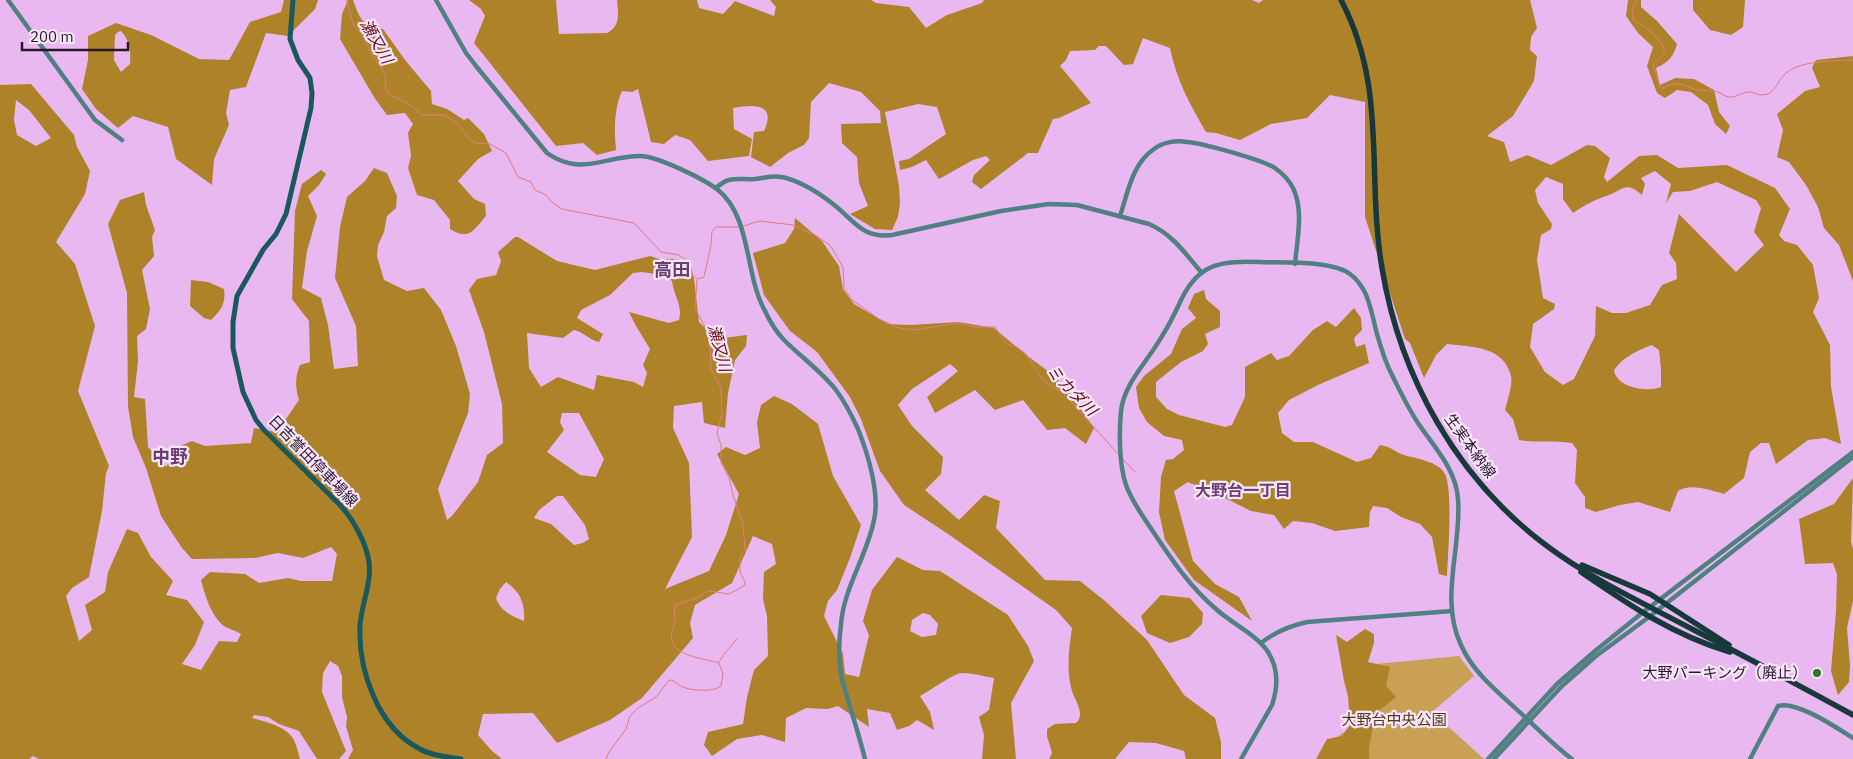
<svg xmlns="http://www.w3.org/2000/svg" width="1853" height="759" viewBox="0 0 1853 759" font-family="'IBM Plex Sans','Noto Sans JP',sans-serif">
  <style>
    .green { fill: #c8a157 }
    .forest { fill: #ae8229; fill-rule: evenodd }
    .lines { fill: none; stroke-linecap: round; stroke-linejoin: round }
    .stream { stroke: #dc7f7e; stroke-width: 1 }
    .tertiary { stroke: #518083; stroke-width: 4.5 }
    .secondary { stroke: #19595d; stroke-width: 5 }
    .primary { stroke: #18393c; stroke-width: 5.5 }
    .poi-dot { fill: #2a7820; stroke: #f9e5fc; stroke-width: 2 }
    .labels { text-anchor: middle; stroke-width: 4.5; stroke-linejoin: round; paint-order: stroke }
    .street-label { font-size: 15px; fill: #29172c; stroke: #f9e5fc }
    .poi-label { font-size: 15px; fill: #29172c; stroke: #f9e5fc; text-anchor: end }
    .park-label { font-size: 15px; fill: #4d3a16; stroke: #f9e5fc }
    .water-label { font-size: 16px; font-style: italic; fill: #630f18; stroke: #f9e5fc }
    .neighbourhood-label { font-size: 16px; font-weight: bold; fill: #6a4071; stroke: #f9e5fc }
    .quarter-label { font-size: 18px; font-weight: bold; fill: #6a4071; stroke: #f9e5fc }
  </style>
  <rect width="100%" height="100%" fill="#e9b8f1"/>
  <path class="green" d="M1459,656L1474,676L1432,712L1484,759H1330L1329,742L1352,727L1366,665Z"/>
  <g class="forest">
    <path d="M284,0H318L315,9L288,36L266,33L246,87L230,90L226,113L229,125L214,159L212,185L176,159L168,127L133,116L118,128L96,109L82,89L88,60V36L116,23L151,35L199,59L229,60L250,22L281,12ZM121,31C130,41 131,51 130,64L121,72L114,60L115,35L118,32Z"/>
    <path d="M348,0H353C360,19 362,26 383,29L405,60L431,91L432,104L447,109L464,120L468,118L484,134L492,151L478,159L458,181L474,199L485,204L486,216C474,230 469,241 450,229V220L434,200L417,195L408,168L411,156L408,133L413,124L405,113L387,115L374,97L340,39L342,14Z"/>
    <path d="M469,0H556L559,34L607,33C621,26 618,13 617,0H697L699,8L723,14L735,1L774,16L776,7L770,0H871L876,3L909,7L926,28L947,15L982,3L984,0H1252L1259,3L1263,0H1530L1537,28L1531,37L1530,50L1537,56L1534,81L1513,116L1487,136L1504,142L1510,162L1527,155L1551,165L1587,145L1595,146L1610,158L1604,177L1607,182L1639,156L1657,155L1678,168L1727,165L1775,188L1790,209L1779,235L1784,241L1797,245L1813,265L1819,298L1813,312L1830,345L1831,387L1841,444L1825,438L1808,440L1776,464L1769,443H1761L1750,452L1744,478L1724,494C1709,490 1692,483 1678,491L1670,512L1638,502L1620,505L1596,512L1585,508V497L1575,483L1577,450L1572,443C1554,440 1537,443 1519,440L1513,419L1505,410C1507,402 1513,384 1511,376C1504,346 1472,347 1447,344L1436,355L1424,378L1410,343L1405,339L1365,217V102L1330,95L1307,118L1271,124L1240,140L1216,133L1206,132C1189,103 1177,81 1170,48L1143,38L1133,64L1124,65L1106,46H1099L1095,50L1070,51L1066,60L1060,66L1091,103L1059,118L1053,119L1038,153H1028L981,189L972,182L974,175L990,160L986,156L973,160L939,179L926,160L912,167L900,170L899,161L909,159L946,134L937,107L918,104L885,112L899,186L900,203L898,217L892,230L875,229L850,214L868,206L859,183L857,157L842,143L841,124L881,123L880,111L861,92L829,83L811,102L809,138L804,145L788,153L770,167L751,157L754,132L764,131C777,103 753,104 733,108L734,129L752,139L749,156L708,161L690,140L675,135L664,144L651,142L638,89L632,92L622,91C614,109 614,130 616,150L597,155L583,143L556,146L474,43L485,16L481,9ZM1655,171L1671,184L1666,203L1673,192L1690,191L1717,182L1756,200L1761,208L1754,232L1764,245L1736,272L1679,214L1669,253L1676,263L1677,279L1662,285L1650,305L1626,313H1612L1596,306L1595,336L1574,379L1563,385L1545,372L1530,347L1533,324L1554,309L1555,304L1543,298L1537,260L1541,235L1551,229L1552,224L1538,203L1535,190L1546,177L1563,184V199L1573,213C1585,205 1596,199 1609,195C1624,189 1626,181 1642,195L1645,184L1641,178ZM1652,345L1659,350L1661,369V387C1646,393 1616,387 1614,370C1623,357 1638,350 1652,345Z"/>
    <path d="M1628,0H1641V7L1657,21L1677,44C1674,56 1668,63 1656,68L1660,85L1675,78L1694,79L1714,90L1719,112L1730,126L1726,134L1715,124L1708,105L1691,92L1677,90L1665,98L1657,93L1647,66L1653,47L1638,33L1626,16Z"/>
    <path d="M1693,0H1745L1743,27L1731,35L1710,30L1693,10Z"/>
    <path d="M1853,56V281L1839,245L1824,228L1818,207L1806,185L1789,162L1777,157L1783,130L1777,114L1805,91L1820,87L1812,68L1816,60Z"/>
    <path d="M31,84L74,135L77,147L90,171L85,194L56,242L75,264L95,326L78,391L109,466L106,473L102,511L89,577L72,588L66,596L79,641L92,630L85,605L105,592L108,572L127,529L138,533L151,557L173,581L166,595L187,600L204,622L195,645L182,664L201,670L219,641L237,642L241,634C235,630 228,629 224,626C211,616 205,595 201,580L210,572L245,574L259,583L288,578L301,581H332L337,554L331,547L303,558L278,553L255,558L192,559L182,548L161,516L146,468L133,437L128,407L127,293L108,224L120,200L144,192L146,205L155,230L152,237L154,256L142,270L150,309L146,329L137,336L138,361L134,397L145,399L148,447L166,467L180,446L192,441L205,446L251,443L254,428L281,433L286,419L299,400C295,387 295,377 300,365L310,362L309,321L292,299L295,211L302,184L321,170L326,174L319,185L308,196L317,216L307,251L302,288L321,298L328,325L334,369L358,366L356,326L335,278L340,227L347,197L365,181L374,168L387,173L397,196L396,208L387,216L384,232L378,245L377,256L384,280L407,291L424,288L441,310L456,346L470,394L468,413L438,489L447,520L452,516L478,482L487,455L503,443L502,404L484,332L469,290L477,279L496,275L501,261L498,252L515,237H518L557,261L595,270L650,256L659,259H674L690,262L694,279L699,322L716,339L747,335L746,346L735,360L728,393L725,428L704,423L702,402L674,406L673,428L689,463L692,537L665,589L709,571L726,535L739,494L717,454L726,447L745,455L760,448L757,422L761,405L774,396L792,404L818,424L833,476L861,525L850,558L837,590L828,601L824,616L843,654L845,674L859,677L869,635L863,621L872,590L897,557L923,570L940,571L1008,615L1028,646L1034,661L1011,703L1016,759H982L984,735L979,717L989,710L994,678C983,676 972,673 962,673C952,674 930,691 920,696L930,712L934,730L917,720L909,726L897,730L890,713L867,709L869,727L838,706L828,709L806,708L786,718L785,742L762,735L737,739L712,756L704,745L708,732L743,724L747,697L754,670L768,656L767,616L763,599L764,572L776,564L772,544L753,536L732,583L695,605L690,623L693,638L642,698L610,720L557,743L533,713L483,714L478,735L492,751L502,759H348L353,750L346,726L347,717L342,697V676L338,666L330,661L323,673L322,692L346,751L339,759H317L299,731L279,724L268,717L254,715L252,718C266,722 286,726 294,740C297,746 298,753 300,759H39L33,756L29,759H0V85ZM16,100L29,110L51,138L36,146L17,135L14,120ZM642,272L663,275L672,281C674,297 683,305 679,320L669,323L629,312L636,326L650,349L643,365L647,373L643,387L634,382L597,375L594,390L558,377L541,387L529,368L527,333L563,338L574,330C584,332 589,340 599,342L603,334L577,318L581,310L610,295L633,273ZM562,413H579L604,459L596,477L580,475L547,452L564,430L560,422ZM557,496H563L585,525L589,539L583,543L574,545L551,524L534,518L539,510ZM506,582C521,592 525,604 524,621C512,616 500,611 496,598L500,589ZM923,613L930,615L938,624L936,635L922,637L910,631L912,620Z"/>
    <path d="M795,218L822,241L839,266L843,289L854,304L888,324L910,325L958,322L994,328L1025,354L1053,375L1072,396L1094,428L1086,444L1065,428L1047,430L1023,400L995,410L975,390L935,413L927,397L958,371L950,364L912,389L898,405L912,426L943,457L941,474L925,490L959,520L984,495L1000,501L996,528L1045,580L1080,581L1105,601L1147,640L1184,695L1215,718L1221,742V759H1186L1184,751L1156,743L1129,742L1115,759H1049L1052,753L1047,736V729L1055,724L1076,723C1086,714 1075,701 1072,691C1066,671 1069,648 1072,628L1056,610L948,534L904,505L880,471L861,419L850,397L817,352L790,331L764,295L753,253L785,243L794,229Z"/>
    <path d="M191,280L208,282L224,289C226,304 221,310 211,320L204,318L190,306Z"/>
    <path d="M1204,290L1206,299L1220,311V327L1205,334L1208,344L1203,351L1181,362L1156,382V397L1167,409L1179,415L1225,427L1232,425L1245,397V367L1271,353L1277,360L1289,356L1313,330L1327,321L1336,327L1354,308L1361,318L1362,330L1354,338L1356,347L1365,344L1369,363L1318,385L1289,400L1278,413L1282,433L1294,442H1313L1357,462L1371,458L1380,445C1393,447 1394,452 1404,455C1417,459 1438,461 1445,474C1453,489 1448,556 1447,576L1439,574L1432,537L1420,524L1401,517L1387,508L1373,506L1370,512L1369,527L1335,531L1312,523L1293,521L1284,529L1274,515L1251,511L1225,498L1188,482L1174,491L1193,561L1215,584L1239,597L1252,621L1194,580L1165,540L1159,512L1161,477L1166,460L1173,459L1184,450L1182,440L1164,436L1147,422L1139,408L1136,387L1144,376L1171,354L1182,329L1196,318L1188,308L1194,294Z"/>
    <path d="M1853,478L1851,542L1853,549V601L1847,628L1850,665L1849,682L1838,695L1831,671L1836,612L1837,574L1833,563L1805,564L1799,519L1834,504Z"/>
    <path d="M1161,595L1190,598L1203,613L1202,624L1189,637L1170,643L1147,633L1141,616Z"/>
    <path d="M1365,629L1374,634V643L1368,662L1390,667L1386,686L1396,697L1375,714L1369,748V759H1316L1327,739L1342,736L1350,725L1348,696L1344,681L1336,635L1347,642Z"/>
  </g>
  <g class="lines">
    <g class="stream">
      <path d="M346,0L354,26L363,35L372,55L381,67L385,76L386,90L390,95L409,104L422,115H445L458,124L470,140L476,143L490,144L506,153L518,177L531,182L535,190L546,195L553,203L562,209L634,223L661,252L679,255L685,259L691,274L697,279"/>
      <path d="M1637,0L1632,11L1634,21C1643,24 1667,43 1664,53C1663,57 1656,61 1653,64L1660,88H1665C1676,78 1686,88 1699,90C1705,91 1712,90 1718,92C1722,93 1725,97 1729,97C1736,98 1744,91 1751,92C1755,93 1758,95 1762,95C1776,95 1777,80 1786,73C1802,60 1834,61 1853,60"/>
      <path d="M743,226L760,221L793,225L817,236L830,245L843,267L844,288L851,299L879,319L899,328L914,330L958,323L974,327H995L1006,344L1017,347L1026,354L1043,380L1064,394L1119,455"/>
      <path d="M698,279L704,277L711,245L712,231L716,227H740"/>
      <path d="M1122,458L1135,472"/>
      <path d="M719,662L725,653L737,639"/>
      <path d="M606,759L609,752L626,729L630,716L638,708L656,697L669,680C675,680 677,685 683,687C691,691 715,692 721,686L723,674L719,663C706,659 674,656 672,640C670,633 674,627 675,621C675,615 674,611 675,605L697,598L704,593L710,591L729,594L745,585V582L740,572V558L745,549L743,523L733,495L729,478L721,462V445L717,433L722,414L721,388L711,369L710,345L707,331L695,308L697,280"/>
    </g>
    <g class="tertiary">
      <path d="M8,0L95,120L122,140"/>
      <path d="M436,0L466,53L476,66L547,153C581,177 604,156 640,156C657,156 704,179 718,190C751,216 745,274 764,309C769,320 775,331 784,340C801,357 821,371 836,390C845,402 852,416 858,429C868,454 880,494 874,520C867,556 844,587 841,624C839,640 838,657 841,673C842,682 846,692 848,700C854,720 860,739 865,759"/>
      <path d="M716,188C730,175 738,180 755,179C765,178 772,175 782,177C800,181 819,193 833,204C854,220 862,239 892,235L1001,211L1049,204L1077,205L1149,224C1172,234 1185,253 1201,272"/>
      <path d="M1120,216C1128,192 1132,164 1154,149C1163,142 1176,140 1187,142C1202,143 1263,160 1275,168C1282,173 1289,180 1293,188C1304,210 1297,240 1295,264"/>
      <path d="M1261,643C1275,632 1289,626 1307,622L1452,611"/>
      <path d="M1241,759L1272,705C1278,687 1279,669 1268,652C1257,635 1231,623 1216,609C1190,587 1172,560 1154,533C1144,518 1132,502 1126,485C1119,464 1119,433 1121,411C1124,383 1149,360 1162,336C1170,324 1176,311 1182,298C1200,262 1223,261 1259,262C1283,263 1331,260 1350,274C1369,288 1371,312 1377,334C1381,348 1385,362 1392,375C1400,391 1408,408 1418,423C1434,447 1456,469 1458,499C1462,547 1439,599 1461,645C1474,675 1503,696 1526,718C1541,732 1556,747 1572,759"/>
      <path d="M1488,759L1557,684L1595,651L1642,613L1853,452"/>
      <path d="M1494,759L1562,686L1596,656L1649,617L1853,457"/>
      <path d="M1750,759L1778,706C1796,700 1837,728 1853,738"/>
    </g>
    <path class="secondary" d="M293,0L290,39L298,60L310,78L312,93L311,108L286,214L276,234L263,250L237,296L233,322V348L243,392L256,420L264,430L340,505C353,519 366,542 369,562C372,583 361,605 360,626C358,670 378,728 420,749C432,756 448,757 461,759"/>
    <g class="primary">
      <path d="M1341,0C1388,89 1366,174 1382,268C1400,377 1457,479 1547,546C1591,579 1643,603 1692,629C1746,657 1800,686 1853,715"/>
      <path d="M1582,565L1650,594L1729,645"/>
      <path d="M1581,572C1629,605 1673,635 1730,652"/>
    </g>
  </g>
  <circle class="poi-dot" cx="1817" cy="673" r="5"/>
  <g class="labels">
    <g class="street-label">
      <text transform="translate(1470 446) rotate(54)" y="5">生実本納線</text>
      <text transform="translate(313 461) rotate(46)" y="5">日吉誉田停車場線</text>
    </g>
    <g class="poi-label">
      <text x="1807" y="678">大野パーキング（廃止）</text>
    </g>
    <g class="park-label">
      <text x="1394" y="725">大野台中央公園</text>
    </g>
    <g class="water-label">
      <text transform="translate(377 41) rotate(60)" y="6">瀬又川</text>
      <text transform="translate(720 348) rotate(75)" y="6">瀬又川</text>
      <text transform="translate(1072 390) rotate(45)" y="6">ミカダ川</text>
    </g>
    <g class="neighbourhood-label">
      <text x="1243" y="496">大野台一丁目</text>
    </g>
    <g class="quarter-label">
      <text x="672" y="276">高田</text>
      <text x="170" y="463">中野</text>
    </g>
  </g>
  <path d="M22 42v8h106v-8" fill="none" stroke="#29172c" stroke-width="2.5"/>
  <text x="30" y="42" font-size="15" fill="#29172c" stroke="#f9e5fc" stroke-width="4" paint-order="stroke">200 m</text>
</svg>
